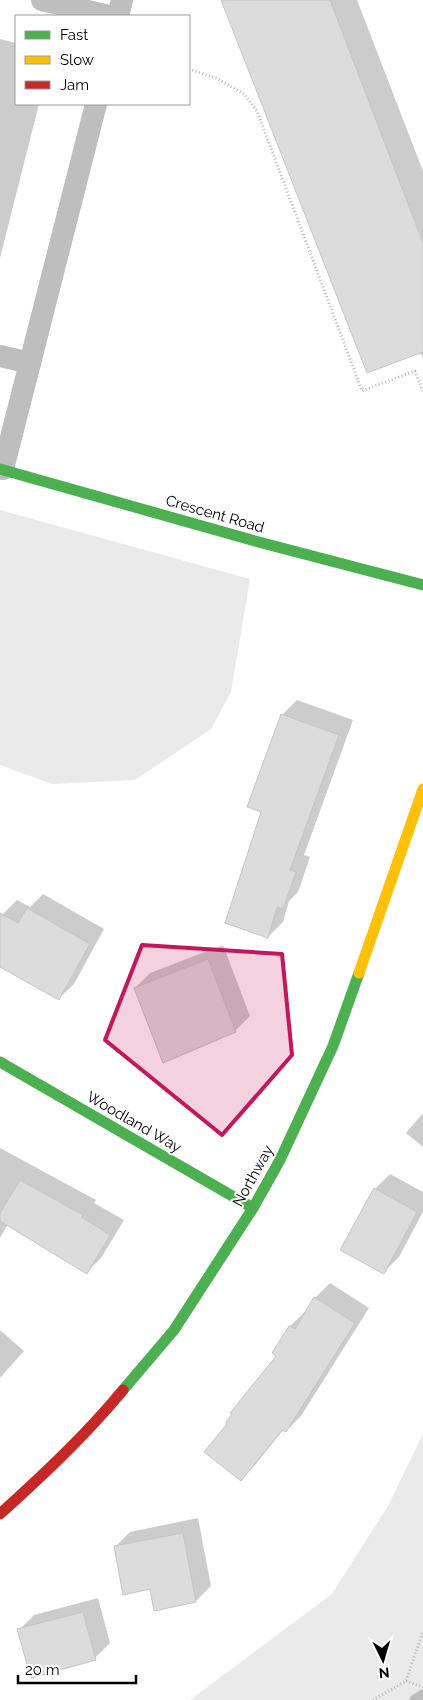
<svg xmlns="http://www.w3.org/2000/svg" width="423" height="1700" viewBox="0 0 423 1700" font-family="Raleway,sans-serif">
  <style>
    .green { fill: #eaeaea }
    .shadow { fill: #0003 }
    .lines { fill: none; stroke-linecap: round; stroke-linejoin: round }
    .stream { stroke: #bcbcbc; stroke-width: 11 }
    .building { fill: #dcdcdc; stroke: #c5c5c5 }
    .path { stroke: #b8b8b8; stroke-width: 3; stroke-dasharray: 1 2.5; stroke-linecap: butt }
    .lane { stroke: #bebebe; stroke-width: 22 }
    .fast { stroke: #4caf50; stroke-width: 11 }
    .slow { stroke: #ffc107; stroke-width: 11 }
    .jam { stroke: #c62828; stroke-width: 11 }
    .marked { fill: #c2185b; fill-opacity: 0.2; stroke: #c2185b; stroke-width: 4; stroke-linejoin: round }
    .labels { text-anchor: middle; stroke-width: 4; stroke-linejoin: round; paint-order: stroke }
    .street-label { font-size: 15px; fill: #000; stroke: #fff }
  </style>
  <rect width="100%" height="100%" fill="#fff"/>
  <g class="green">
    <path d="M0,510L250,579L231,692L211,729L135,780L52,784L0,765Z"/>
    <path d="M423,1434V1700H190L332,1594L388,1506Z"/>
  </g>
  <g class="shadow">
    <path d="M223,0H357L423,171V358Z"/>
    <path d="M0,39L16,43V104H39L0,258Z"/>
    <path d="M297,700L353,720L304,855L310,857L298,892L289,901L283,922L268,937L263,812L282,715Z"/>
    <path d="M43,894L104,929L74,984L59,998L0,966V918L2,915L17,900L30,907Z"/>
    <path d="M223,945L250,1016L235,1031L135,988L150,973Z"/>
    <path d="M423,1113V1147L406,1133Z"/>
    <path d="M0,1148L96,1200L94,1203L124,1220L101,1258L87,1272L8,1224L0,1238Z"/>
    <path d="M390,1174L423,1192V1212L399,1257L384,1272L375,1189Z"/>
    <path d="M330,1283L369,1308L301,1416L286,1431L284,1429L255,1465L241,1480L229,1424L277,1355L273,1353L290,1326L305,1312H306L315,1298Z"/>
    <path d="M0,1330L24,1351L0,1378Z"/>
    <path d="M198,1518L211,1586L196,1601L151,1587L115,1547L130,1532Z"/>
    <path d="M98,1598L110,1643L95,1658L19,1630L34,1615Z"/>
  </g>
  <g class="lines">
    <path class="stream" d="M415,1700L423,1695"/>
  </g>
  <g class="building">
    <path d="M221,0H330L423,243V352L367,373Z"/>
    <path d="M281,714L339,735L290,870L296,872L283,909L277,907L268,938L225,923L261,812L247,807Z"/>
    <path d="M27,908L90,944L59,1000L0,967V913L18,923Z"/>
    <path d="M208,959L236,1032L163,1063L134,988Z"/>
    <path d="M20,1180L83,1215L81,1217L110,1235L87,1274L0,1221V1213Z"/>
    <path d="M374,1188L417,1212L384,1274L340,1250Z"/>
    <path d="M314,1297L355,1323L286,1432L282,1430L241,1481L204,1452L227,1424L226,1422L232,1414L230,1413L276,1356L272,1353L289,1326L295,1329Z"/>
    <path d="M183,1533L196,1602L154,1611L150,1589L123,1595L114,1546Z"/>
    <path d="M83,1612L96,1660L31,1678L17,1629Z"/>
  </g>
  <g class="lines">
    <g class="path">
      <path d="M189,69L216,78L244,94L257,111L362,391L415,371L423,391"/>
      <path d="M406,1681L423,1687"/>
      <path d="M373,1700L406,1681L423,1631"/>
    </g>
    <g class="lane">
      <path d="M42,0L109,16"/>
      <path d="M118,16L122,0"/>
      <path d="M0,356L30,363"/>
      <path d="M3,469L96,104"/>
    </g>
    <g class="fast">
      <path d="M0,469L255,541L423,585"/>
      <path d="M0,1062L253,1208"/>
      <path d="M123,1390L174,1330L253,1208L280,1160L333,1046L359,973"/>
    </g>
    <path class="slow" d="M359,973L423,789"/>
    <path class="jam" d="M0,1514C43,1475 86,1435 123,1390"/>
  </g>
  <path class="marked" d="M142,945L282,954L292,1055L222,1135L105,1040Z"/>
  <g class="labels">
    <g class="street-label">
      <text transform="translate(215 514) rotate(16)" y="5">Crescent Road</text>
      <text transform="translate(134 1122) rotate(30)" y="5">Woodland Way</text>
      <text transform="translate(253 1176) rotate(-61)" y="5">Northway</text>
    </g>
  </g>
  <rect x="15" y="15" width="175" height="90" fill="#ffffff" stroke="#999999"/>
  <rect x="25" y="31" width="25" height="8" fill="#4caf50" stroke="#999999"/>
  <text x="60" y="40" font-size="15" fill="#000000">Fast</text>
  <rect x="25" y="56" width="25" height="8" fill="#ffc107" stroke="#999999"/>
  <text x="60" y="65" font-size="15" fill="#000000">Slow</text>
  <rect x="25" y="81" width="25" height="8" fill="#c62828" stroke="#999999"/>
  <text x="60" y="90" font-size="15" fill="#000000">Jam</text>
  <g transform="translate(383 1660) rotate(175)" stroke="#ffffff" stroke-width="4" paint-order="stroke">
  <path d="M0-4L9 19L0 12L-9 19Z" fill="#000000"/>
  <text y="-8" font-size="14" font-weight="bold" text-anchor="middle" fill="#000000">N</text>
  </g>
  <path d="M18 1675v8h118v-8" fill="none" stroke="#000000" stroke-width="2.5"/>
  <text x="25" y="1675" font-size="15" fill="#000000" stroke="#ffffff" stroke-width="4" paint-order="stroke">20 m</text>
</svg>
